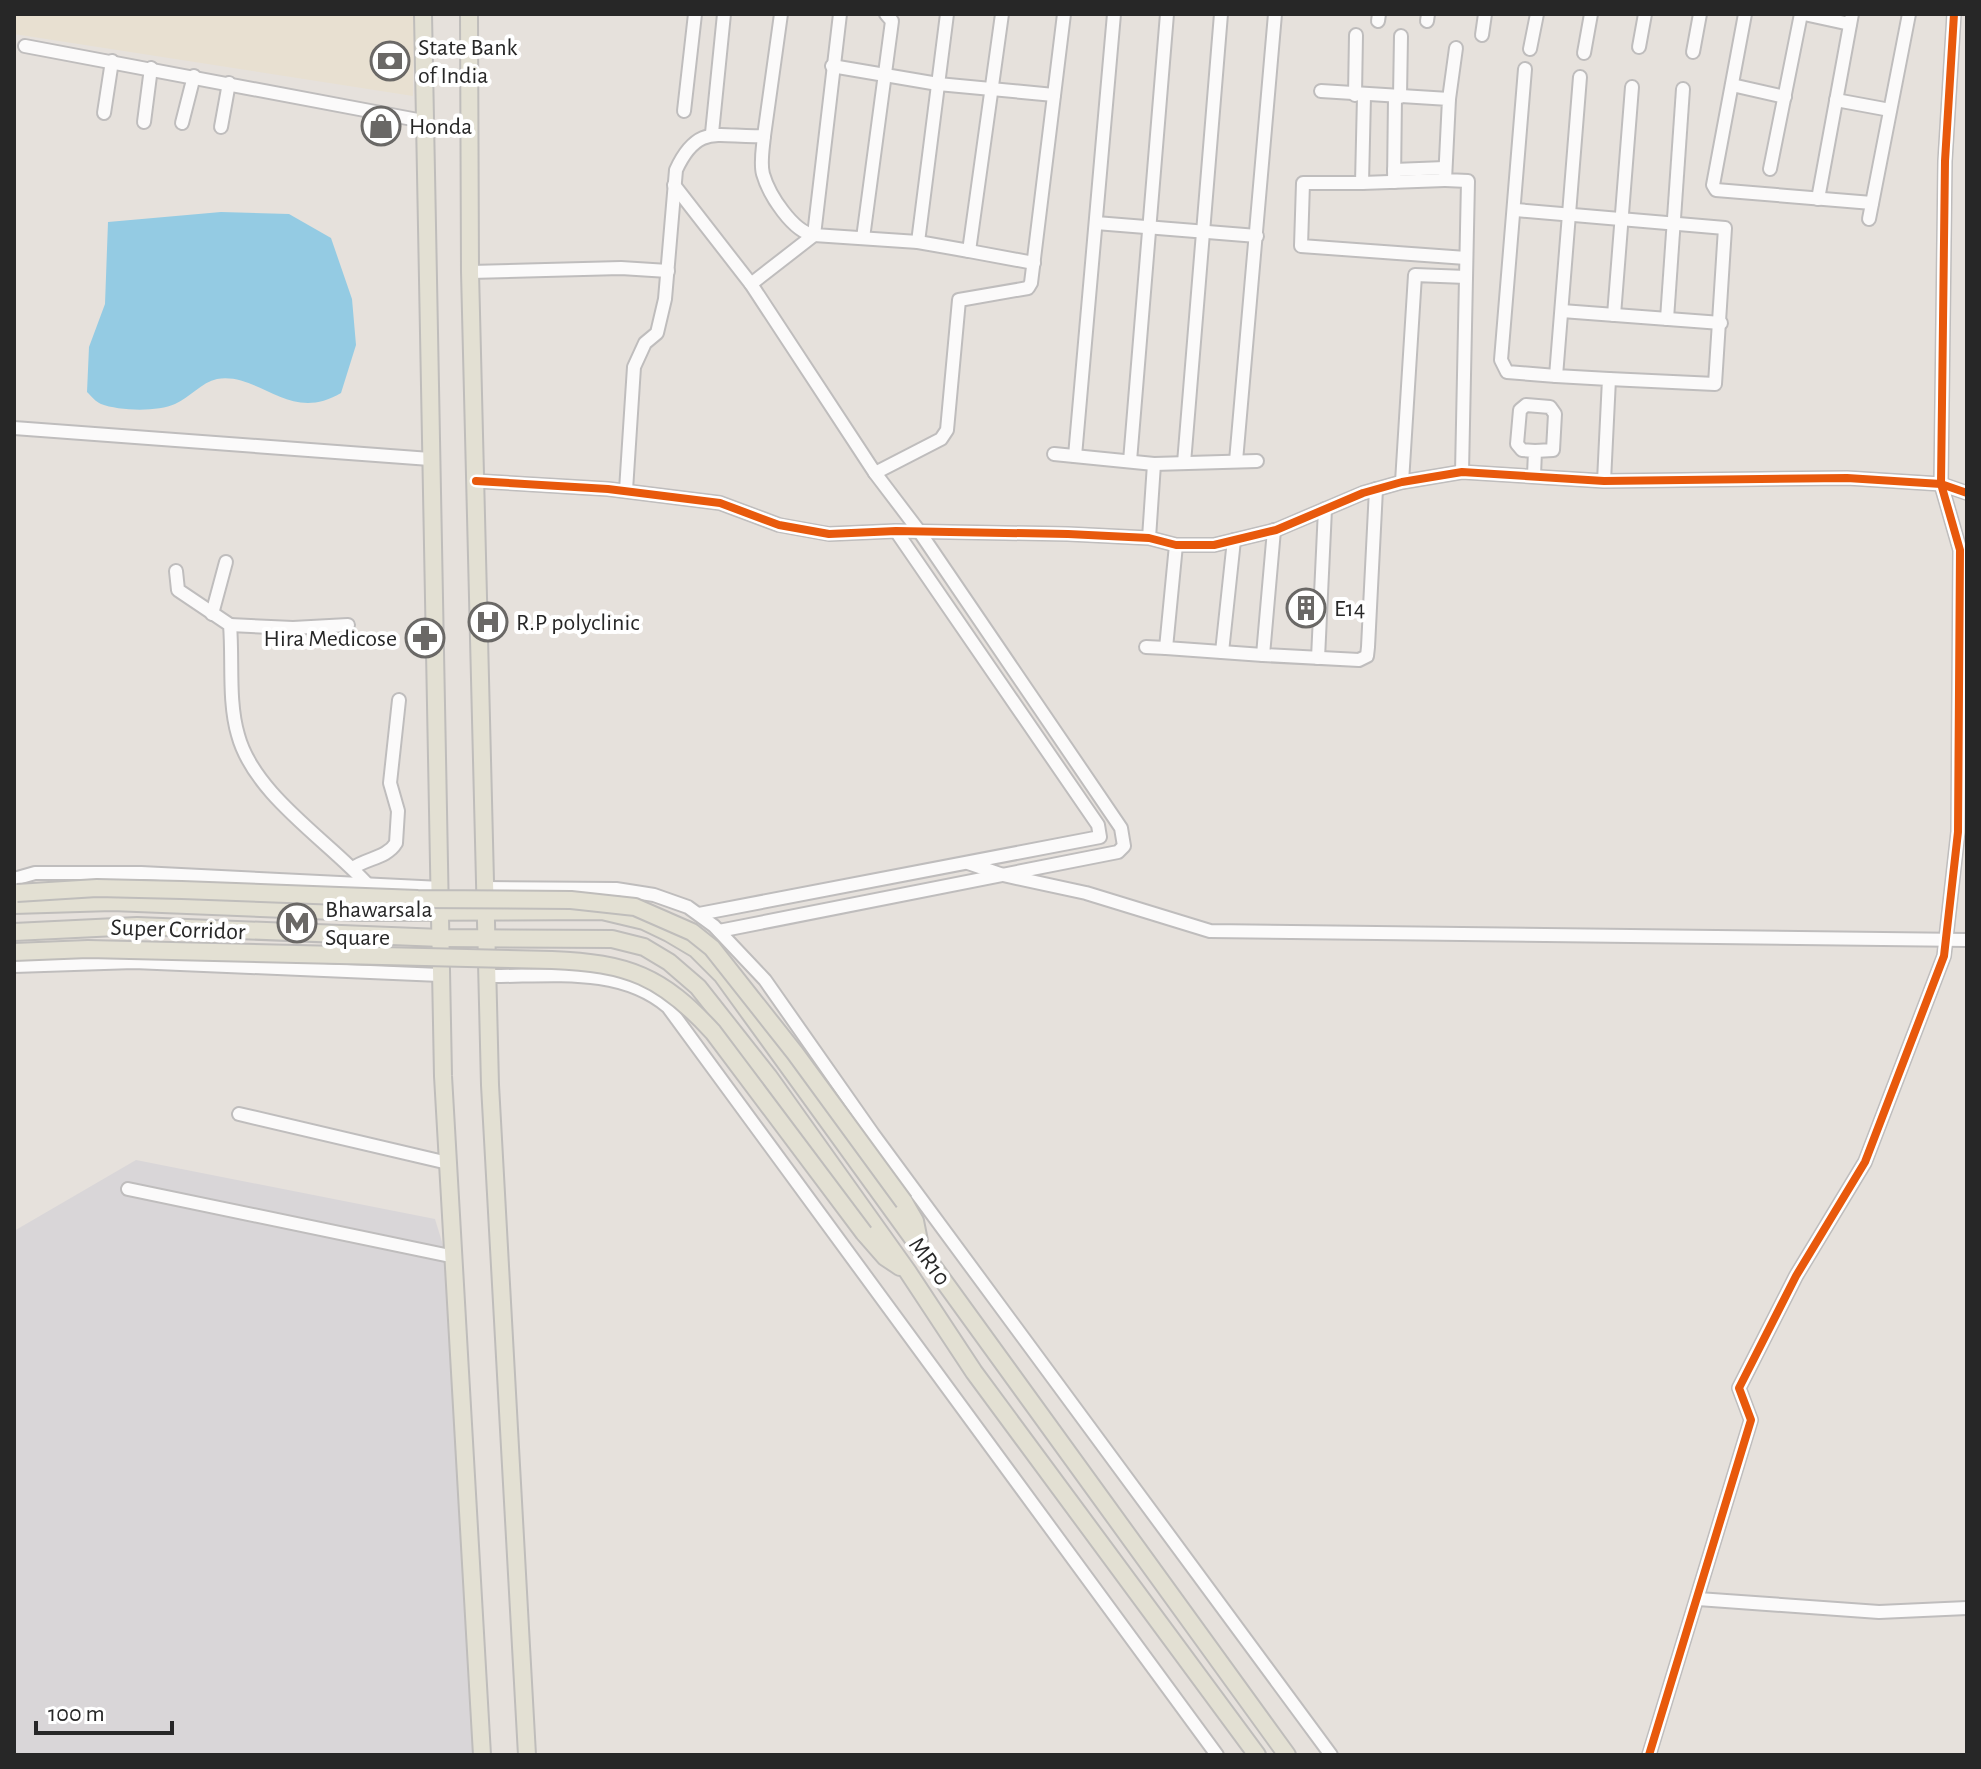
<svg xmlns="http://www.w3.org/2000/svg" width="1981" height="1769" viewBox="0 0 1981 1769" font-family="'Alegreya Sans',sans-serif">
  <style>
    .industrial { fill: #d9d6d8 }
    .education { fill: #e8e0d1 }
    .water { fill: #94cbe3 }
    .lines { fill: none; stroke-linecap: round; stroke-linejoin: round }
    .minor-casing { stroke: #bfbdbd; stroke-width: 16 }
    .major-casing { stroke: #bfbdbb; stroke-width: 20 }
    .minor { stroke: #fbfafa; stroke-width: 12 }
    .major { stroke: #e3e0d3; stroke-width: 16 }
    .major-bridge-casing { stroke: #bfbdbb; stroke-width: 20; stroke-linecap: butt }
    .major-bridge { stroke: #e3e0d3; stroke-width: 16 }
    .cycleway-casing { stroke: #fff; stroke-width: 13 }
    .cycleway { stroke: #e8590c; stroke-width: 8 }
    .labels { text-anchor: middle; stroke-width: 8; stroke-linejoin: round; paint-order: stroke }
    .poi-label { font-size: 24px; fill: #272727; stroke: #fff; text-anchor: start }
    .street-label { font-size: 24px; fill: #272727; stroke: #fff }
  </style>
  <rect width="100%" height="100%" fill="#e6e1dc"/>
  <path class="industrial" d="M136,1160L435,1219L453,1278L478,1755H14V1231Z"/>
  <path class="education" d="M14,14H414L413,96L14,34Z"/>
  <path class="water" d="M221,212L289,214L331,238L352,299L356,345L341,393C289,424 260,372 217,379C202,382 189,398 175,404C158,412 119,411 101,404C96,402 91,396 87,392L89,347L105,304L108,222Z"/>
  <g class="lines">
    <g class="minor-casing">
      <g id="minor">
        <path d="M840,14L814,235L918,242L969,251L1002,14"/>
        <path d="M1745,14L1713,185L1716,190L1872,203"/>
        <path d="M1804,14L1850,24"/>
        <path d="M1378,21L1379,14"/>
        <path d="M1427,21L1428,14"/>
        <path d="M1482,35L1485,14"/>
        <path d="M25,46L423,121"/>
        <path d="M1639,47L1645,14"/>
        <path d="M1530,49L1537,14"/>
        <path d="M1693,52L1700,14"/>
        <path d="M1584,53L1591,14"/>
        <path d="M832,66L938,84L1054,95"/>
        <path d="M1525,69L1501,360L1507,372L1556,376"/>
        <path d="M1580,77L1556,376L1609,379L1604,481"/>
        <path d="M1732,85L1785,97"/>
        <path d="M1321,91L1449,99L1445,180L1468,181L1462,472"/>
        <path d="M1355,95L1356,35"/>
        <path d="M1364,96L1362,183L1445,180"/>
        <path d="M1400,97L1401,36"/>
        <path d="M1449,99L1456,48"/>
        <path d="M1836,100L1890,110"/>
        <path d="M684,111L695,14"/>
        <path d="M104,113L112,61"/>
        <path d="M144,122L151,68"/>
        <path d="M182,123L194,76"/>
        <path d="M221,127L229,83"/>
        <path d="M712,133L724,14"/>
        <path d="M764,136C763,148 760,163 763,174C769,195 793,232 814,235"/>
        <path d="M1770,169L1801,14"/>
        <path d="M1394,170L1445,168"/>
        <path d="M1394,182L1395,97"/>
        <path d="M1362,183H1303L1301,246L1466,258"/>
        <path d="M674,185L751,284L875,473L919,531L1121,828L1124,846L1118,852L719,931"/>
        <path d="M1818,199L1852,14"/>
        <path d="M1516,210L1725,228L1715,384L1609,379"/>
        <path d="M1869,219L1909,14"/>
        <path d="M1096,223L1257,236"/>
        <path d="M863,238L892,21L886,14"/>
        <path d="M918,242L947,14"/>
        <path d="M969,251L1034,263"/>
        <path d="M470,272L621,268L668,271"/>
        <path d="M751,284L814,235"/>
        <path d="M1562,311L1721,323"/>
        <path d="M1614,315L1632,87"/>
        <path d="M1667,319L1683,89"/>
        <path d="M14,428L430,459"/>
        <path d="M1054,454L1154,464L1257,461"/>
        <path d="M1075,456L1114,14"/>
        <path d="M1130,461L1167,14"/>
        <path d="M1236,461L1275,14"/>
        <path d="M1184,463L1221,14"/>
        <path d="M875,473L941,439L947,430L959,300L1028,288L1031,283L1064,14"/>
        <path d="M1534,475L1535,451L1522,450L1517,444L1520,410L1526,405L1550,407L1555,414L1553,450L1535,451"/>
        <path d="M476,481L608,489L720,503L779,525L829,534L896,531L1068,534L1149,538L1176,545H1214L1276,530L1363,493L1402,482L1462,472L1604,481L1847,478L1941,484L1967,493"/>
        <path d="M1402,482L1415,275L1466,277"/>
        <path d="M626,490L634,367L645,343L657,333L665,299L676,170C699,120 722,139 764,136L781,14"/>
        <path d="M1274,530L1263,655L1359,660L1367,656L1368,647L1376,489"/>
        <path d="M1149,538L1154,464"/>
        <path d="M1176,545L1166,648L1263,655"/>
        <path d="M176,571L178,590L230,625C233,660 228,701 238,735C254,795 329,841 369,886"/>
        <path d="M212,614L226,562"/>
        <path d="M230,625L293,628L348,625"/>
        <path d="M1146,647L1166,648"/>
        <path d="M1222,652L1234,540"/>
        <path d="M1318,658L1325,509"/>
        <path d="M968,863L1003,875L1086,893L1210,931L1967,940"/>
        <path d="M353,868C367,858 387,858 396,843L398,811L390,783L399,700"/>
        <path d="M14,879L35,873H141L441,888"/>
        <path d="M485,888L616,889L654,895L688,907L714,926L765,980L873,1134L1331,1755"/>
        <path d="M699,914L1100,837L1098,825L896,531"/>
        <path d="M14,966L134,962L440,975"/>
        <path d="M486,976C547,977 619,965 668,1007L1217,1755"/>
        <path d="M239,1114L448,1163"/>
        <path d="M128,1189L455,1257"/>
        <path d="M1698,1599L1879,1612L1967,1608"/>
        <path d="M1649,1755L1751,1420L1739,1388L1796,1276L1865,1162L1944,956L1958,832L1960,550L1941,484L1945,161L1954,14"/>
      </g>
    </g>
    <g class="major-casing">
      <g id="major">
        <path d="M423,14L443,1076L482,1755"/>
        <path d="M469,14L470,272L490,1085L527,1755"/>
        <path d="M14,905L112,902L360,912L602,911L644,921L669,933L696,949L722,975L1287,1755"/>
        <path d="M14,932L137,926L441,938L612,939L644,947L669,962L698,987L769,1077L908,1272L974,1372L1257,1755"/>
        <path d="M904,1202L915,1221L919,1241"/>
        <path d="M864,1233L885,1257L900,1267"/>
      </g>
    </g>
    <use href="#minor" class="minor"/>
    <use href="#major" class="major"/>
    <g class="major-bridge-casing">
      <g id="major-bridge">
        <path d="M17,893L97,888L182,890L418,899L571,900L635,907L692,932L712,948L795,1053L904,1202"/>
        <path d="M14,952L88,949L552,960C628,963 662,976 713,1032L864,1233"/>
      </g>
    </g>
    <use href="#major-bridge" class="major-bridge"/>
    <g class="cycleway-casing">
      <g id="cycleway">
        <path d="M476,481L608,489L720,503L779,525L829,534L896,531L1068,534L1149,538L1176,545H1214L1276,530L1363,493L1402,482L1462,472L1604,481L1847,478L1941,484L1967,493"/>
        <path d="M1649,1755L1751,1420L1739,1388L1796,1276L1865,1162L1944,956L1958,832L1960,550L1941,484L1945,161L1954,14"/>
      </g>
    </g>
    <use href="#cycleway" class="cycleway"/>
  </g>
  <defs>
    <g id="bank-ring" transform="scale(2)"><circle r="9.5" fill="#fff" stroke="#6a6866" stroke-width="1.5"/><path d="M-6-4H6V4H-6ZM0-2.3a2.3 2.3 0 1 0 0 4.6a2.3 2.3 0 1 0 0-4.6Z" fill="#6a6866"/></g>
    <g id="shop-ring" transform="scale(2)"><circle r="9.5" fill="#fff" stroke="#6a6866" stroke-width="1.5"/><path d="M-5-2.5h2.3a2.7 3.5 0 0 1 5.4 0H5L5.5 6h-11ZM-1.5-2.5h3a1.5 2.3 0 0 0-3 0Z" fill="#6a6866"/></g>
    <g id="building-ring" transform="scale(2)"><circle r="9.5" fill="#fff" stroke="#6a6866" stroke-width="1.5"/><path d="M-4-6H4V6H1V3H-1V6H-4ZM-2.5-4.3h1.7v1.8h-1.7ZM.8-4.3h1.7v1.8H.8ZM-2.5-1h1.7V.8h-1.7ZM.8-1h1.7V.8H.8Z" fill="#6a6866"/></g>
    <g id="hospital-ring" transform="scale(2)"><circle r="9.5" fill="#fff" stroke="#6a6866" stroke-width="1.5"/><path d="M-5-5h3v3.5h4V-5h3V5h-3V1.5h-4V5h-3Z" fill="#6a6866"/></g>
    <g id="pharmacy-ring" transform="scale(2)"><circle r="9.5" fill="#fff" stroke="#6a6866" stroke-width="1.5"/><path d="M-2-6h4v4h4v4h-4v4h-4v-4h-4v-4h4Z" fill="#6a6866"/></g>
    <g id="metro-ring" transform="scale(2)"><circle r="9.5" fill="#fff" stroke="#6a6866" stroke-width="1.5"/><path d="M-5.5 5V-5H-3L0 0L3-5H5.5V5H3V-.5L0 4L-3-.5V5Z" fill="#6a6866"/></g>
  </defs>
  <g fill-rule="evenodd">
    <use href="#bank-ring" x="390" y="61"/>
    <use href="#shop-ring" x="381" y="126"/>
    <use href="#building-ring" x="1306" y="608"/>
    <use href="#hospital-ring" x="488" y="622"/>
    <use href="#pharmacy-ring" x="425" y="638"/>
    <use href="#metro-ring" x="297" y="923"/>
  </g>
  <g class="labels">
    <g class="poi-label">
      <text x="418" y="55">State Bank<tspan x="418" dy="28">of India</tspan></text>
      <text x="409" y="134">Honda</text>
      <text x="1334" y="616">E14</text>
      <text x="516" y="630">R.P polyclinic</text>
      <text x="397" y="646" text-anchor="end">Hira Medicose</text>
      <text x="325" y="917">Bhawarsala<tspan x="325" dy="28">Square</tspan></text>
    </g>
    <g class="street-label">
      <text transform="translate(178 929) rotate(2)" y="8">Super Corridor</text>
      <text transform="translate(930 1261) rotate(54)" y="8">MR10</text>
    </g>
  </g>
  <rect width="1981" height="1769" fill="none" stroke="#272727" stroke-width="32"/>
  <path d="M36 1721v12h136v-12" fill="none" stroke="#272727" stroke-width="4"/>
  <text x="48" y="1721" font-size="24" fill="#272727" stroke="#ffffff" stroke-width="6" paint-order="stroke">100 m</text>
</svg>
